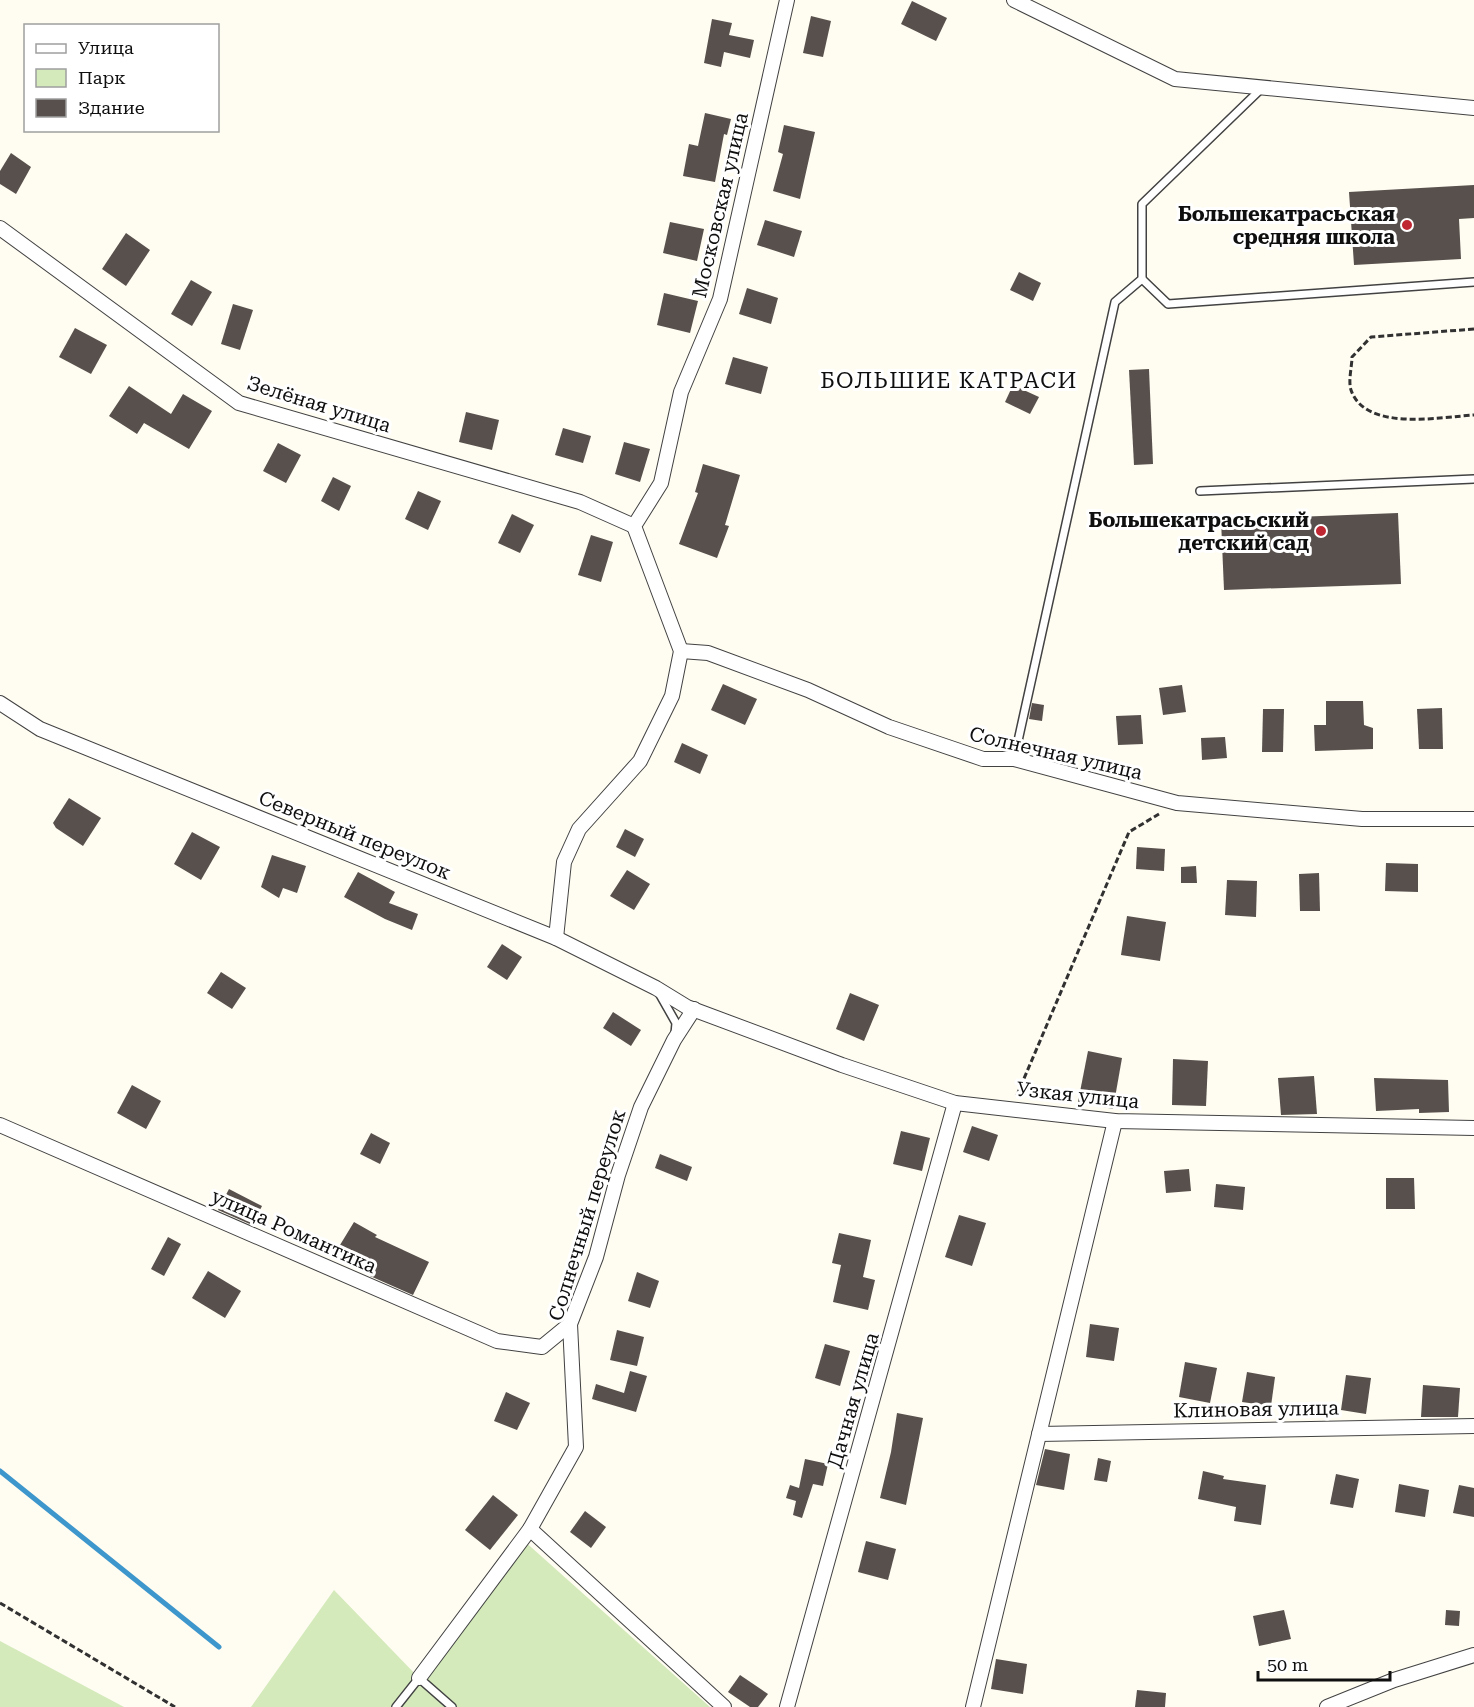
<svg xmlns="http://www.w3.org/2000/svg" width="1474" height="1707" viewBox="0 0 1474 1707" font-family="'Roboto Serif',serif">
  <style>
    .green { fill: #d4eabb }
    .lines { fill: none; stroke-linecap: round; stroke-linejoin: round }
    .stream { stroke: #3e97cc; stroke-width: 5 }
    .building { fill: #58504c }
    .lane-casing { stroke: #424242; stroke-width: 10 }
    .street-casing { stroke: #424242; stroke-width: 16 }
    .path { stroke: #313131; stroke-width: 3; stroke-dasharray: 6 3; stroke-linecap: butt }
    .lane { stroke: #fff; stroke-width: 7 }
    .street { stroke: #fff; stroke-width: 14 }
    .poi-dot { fill: #bf2833; stroke: #fff; stroke-width: 2 }
    .labels { text-anchor: middle; stroke-width: 6; stroke-linejoin: round; paint-order: stroke }
    .street-label { font-size: 20px; fill: #0f0f0f; stroke: #fff }
    .poi-label { font-size: 20px; font-weight: bold; fill: #0f0f0f; stroke: #fff; text-anchor: end }
    .quarter-label { font-size: 22px; letter-spacing: 1.5px; fill: #0f0f0f; stroke: #fff }
  </style>
  <rect width="100%" height="100%" fill="#fffcf2"/>
  <g class="green">
    <path d="M522,1539L710,1707H251L334,1590L419,1678Z"/>
    <path d="M0,1641L124,1707H0Z"/>
  </g>
  <g class="lines">
    <path class="stream" d="M0,1471L219,1647"/>
  </g>
  <g class="building">
    <path d="M912,1L947,18L936,41L901,24Z"/>
    <path d="M811,16L831,21L823,57L803,53Z"/>
    <path d="M712,19L732,23L729,35L754,40L750,58L724,52L721,67L704,63Z"/>
    <path d="M705,113L731,119L727,135L724,134L715,182L683,176L689,144L698,146Z"/>
    <path d="M784,125L815,132L800,199L773,191L783,154L778,152Z"/>
    <path d="M11,153L31,167L16,194L0,184V171Z"/>
    <path d="M1474,185V218L1459,219L1461,259L1354,265L1349,192Z"/>
    <path d="M765,220L802,231L794,257L757,245Z"/>
    <path d="M670,222L704,229L697,261L663,253Z"/>
    <path d="M126,233L150,250L126,286L102,269Z"/>
    <path d="M1019,272L1041,283L1033,301L1010,290Z"/>
    <path d="M191,280L212,292L192,326L171,314Z"/>
    <path d="M747,288L778,298L771,324L739,314Z"/>
    <path d="M664,293L698,301L690,333L657,325Z"/>
    <path d="M233,304L253,310L240,350L221,344Z"/>
    <path d="M75,328L107,345L91,374L59,357Z"/>
    <path d="M733,357L768,367L761,394L725,384Z"/>
    <path d="M1149,369L1153,464L1134,465L1129,370Z"/>
    <path d="M1013,385L1039,397L1030,414L1005,402Z"/>
    <path d="M129,386L171,414L183,394L212,411L189,449L144,423L137,434L109,416Z"/>
    <path d="M466,412L499,420L492,450L459,442Z"/>
    <path d="M563,428L591,436L583,463L555,455Z"/>
    <path d="M624,442L650,449L640,482L615,474Z"/>
    <path d="M278,443L301,455L286,483L263,471Z"/>
    <path d="M703,464L740,475L725,525L729,526L717,558L679,544L698,493L695,492Z"/>
    <path d="M333,477L351,486L339,511L321,501Z"/>
    <path d="M418,491L441,501L428,530L405,519Z"/>
    <path d="M1398,513L1401,584L1224,590L1221,520Z"/>
    <path d="M512,514L534,525L520,553L498,543Z"/>
    <path d="M591,535L613,542L601,582L578,575Z"/>
    <path d="M723,684L757,699L745,725L711,710Z"/>
    <path d="M1182,685L1186,712L1163,715L1159,688Z"/>
    <path d="M1326,701H1363L1364,725L1373,728V749L1315,751L1314,725H1326Z"/>
    <path d="M1032,703L1044,705L1042,721L1029,719Z"/>
    <path d="M1442,708L1443,749H1419L1417,709Z"/>
    <path d="M1263,709H1284L1283,752H1262Z"/>
    <path d="M1141,715L1143,744L1118,745L1116,716Z"/>
    <path d="M1225,737L1227,758L1202,760L1201,738Z"/>
    <path d="M682,743L708,755L700,774L674,762Z"/>
    <path d="M69,798L101,818L83,846L56,828L53,823Z"/>
    <path d="M625,829L644,839L635,857L616,847Z"/>
    <path d="M192,832L220,847L201,880L174,864Z"/>
    <path d="M1137,847L1165,849L1164,871L1136,869Z"/>
    <path d="M272,855L306,866L297,893L283,888L279,898L261,887Z"/>
    <path d="M1386,863L1418,864V892L1385,891Z"/>
    <path d="M1196,866L1197,883H1181V867Z"/>
    <path d="M627,870L650,884L634,910L610,896Z"/>
    <path d="M358,872L395,892L389,903L418,914L412,930L385,919L344,897Z"/>
    <path d="M1319,873L1320,911H1300L1299,874Z"/>
    <path d="M1227,880L1257,881L1256,917L1225,915Z"/>
    <path d="M1127,916L1166,922L1160,961L1121,955Z"/>
    <path d="M502,944L522,957L507,980L487,967Z"/>
    <path d="M221,972L246,988L232,1009L207,993Z"/>
    <path d="M850,993L879,1005L864,1041L836,1029Z"/>
    <path d="M613,1012L641,1030L631,1046L603,1028Z"/>
    <path d="M1088,1051L1122,1058L1113,1109L1078,1102Z"/>
    <path d="M1173,1059L1208,1061L1206,1106L1172,1105Z"/>
    <path d="M1314,1076L1317,1114L1281,1115L1278,1078Z"/>
    <path d="M1374,1078L1448,1080L1449,1112L1419,1113V1109L1376,1111Z"/>
    <path d="M132,1085L161,1101L146,1129L117,1113Z"/>
    <path d="M972,1126L998,1135L989,1161L963,1152Z"/>
    <path d="M901,1131L930,1138L922,1171L893,1164Z"/>
    <path d="M371,1133L390,1143L380,1164L360,1154Z"/>
    <path d="M660,1154L692,1167L687,1181L655,1168Z"/>
    <path d="M1189,1169L1191,1191L1166,1193L1164,1171Z"/>
    <path d="M1386,1178H1414L1415,1209H1386Z"/>
    <path d="M1216,1184L1245,1187L1243,1210L1214,1207Z"/>
    <path d="M229,1189L262,1206L252,1225L218,1210Z"/>
    <path d="M959,1215L986,1223L972,1266L945,1257Z"/>
    <path d="M354,1222L377,1235L375,1237L429,1262L413,1295L370,1276L375,1266L340,1245Z"/>
    <path d="M839,1233L871,1240L863,1277L875,1280L868,1310L833,1302L841,1265L832,1263Z"/>
    <path d="M168,1237L181,1244L164,1276L151,1269Z"/>
    <path d="M208,1271L241,1291L225,1318L192,1298Z"/>
    <path d="M637,1272L659,1281L650,1308L628,1301Z"/>
    <path d="M1090,1324L1119,1328L1114,1361L1086,1357Z"/>
    <path d="M617,1330L644,1337L637,1366L610,1360Z"/>
    <path d="M825,1344L850,1351L840,1386L815,1378Z"/>
    <path d="M1185,1362L1217,1368L1210,1403L1179,1397Z"/>
    <path d="M630,1371L647,1376L636,1412L592,1399L596,1384L624,1393Z"/>
    <path d="M1247,1372L1275,1377L1271,1406L1242,1402Z"/>
    <path d="M1346,1375L1371,1378L1366,1414L1341,1410Z"/>
    <path d="M1423,1385L1460,1388L1458,1417H1421Z"/>
    <path d="M506,1392L530,1403L517,1430L494,1421Z"/>
    <path d="M897,1413L923,1418L906,1505L880,1498L891,1452Z"/>
    <path d="M1045,1449L1070,1454L1064,1490L1036,1485Z"/>
    <path d="M1098,1458L1111,1461L1107,1482L1094,1480Z"/>
    <path d="M805,1459L828,1464L823,1486L813,1484L802,1518L793,1515L796,1501L786,1498L790,1485L799,1488Z"/>
    <path d="M1203,1471L1224,1476L1223,1479L1266,1485L1261,1525L1234,1521L1236,1507L1198,1499Z"/>
    <path d="M1336,1474L1359,1479L1353,1508L1330,1504Z"/>
    <path d="M1399,1484L1429,1490L1425,1517L1395,1512Z"/>
    <path d="M1459,1485L1474,1488V1517L1453,1513Z"/>
    <path d="M493,1495L518,1515L490,1550L465,1530Z"/>
    <path d="M585,1511L606,1527L591,1548L570,1532Z"/>
    <path d="M866,1541L896,1549L888,1580L858,1572Z"/>
    <path d="M1284,1610L1291,1639L1259,1646L1253,1616Z"/>
    <path d="M1446,1610L1460,1611L1459,1626L1445,1625Z"/>
    <path d="M996,1659L1027,1664L1023,1694L991,1689Z"/>
    <path d="M740,1675L768,1694L758,1707H750L728,1692Z"/>
    <path d="M1137,1690L1166,1693L1165,1707H1135Z"/>
  </g>
  <g class="lines">
    <g class="lane-casing">
      <g id="lane">
        <path d="M1142,279L1168,304L1474,282"/>
        <path d="M1200,491L1474,479"/>
        <path d="M1014,759L1115,302L1142,279V204L1261,89"/>
        <path d="M659,993L676,1023L675,1034"/>
        <path d="M396,1707L419,1678L452,1707"/>
      </g>
    </g>
    <g class="street-casing">
      <g id="street">
        <path d="M1014,0L1175,79L1474,108"/>
        <path d="M0,228L239,403L580,502L634,526"/>
        <path d="M681,651L708,653L808,690L889,727L983,759H1014L1177,803L1362,819H1474"/>
        <path d="M0,703L40,729L556,938L656,988L687,1007L842,1065L955,1103L1115,1121L1474,1128"/>
        <path d="M556,938L564,862L579,829L640,761L672,696L681,651L634,526L661,483L681,392L720,299L787,0"/>
        <path d="M0,1125L497,1341L542,1347L570,1324"/>
        <path d="M1039,1434L1474,1426"/>
        <path d="M530,1529L724,1707"/>
        <path d="M419,1678L530,1529L576,1447L570,1324L596,1257L618,1175L641,1107L674,1040L694,1009"/>
        <path d="M787,1707L955,1103"/>
        <path d="M973,1707L1115,1121"/>
        <path d="M1327,1707L1394,1680L1474,1655"/>
      </g>
    </g>
    <g class="path">
      <path d="M1474,329L1371,337L1352,357C1352,366 1348,381 1351,390C1365,432 1441,417 1474,415"/>
      <path d="M1017,1095L1129,832L1159,814"/>
      <path d="M0,1603L175,1707"/>
    </g>
    <use href="#lane" class="lane"/>
    <use href="#street" class="street"/>
  </g>
  <g class="poi-dot">
    <circle cx="1407" cy="225" r="6"/>
    <circle cx="1321" cy="531" r="6"/>
  </g>
  <g class="labels">
    <g class="street-label">
      <text transform="translate(720 205) rotate(-77)" y="7">Московская улица</text>
      <text transform="translate(319 404) rotate(17)" y="7">Зелёная улица</text>
      <text transform="translate(1056 753) rotate(13)" y="7">Солнечная улица</text>
      <text transform="translate(355 835) rotate(22)" y="7">Северный переулок</text>
      <text transform="translate(1078 1095) rotate(6)" y="7">Узкая улица</text>
      <text transform="translate(587 1215) rotate(-73)" y="7">Солнечный переулок</text>
      <text transform="translate(294 1231) rotate(24)" y="7">улица Романтика</text>
      <text transform="translate(853 1400) rotate(-74)" y="7">Дачная улица</text>
      <text transform="translate(1256 1409) rotate(-1)" y="7">Клиновая улица</text>
    </g>
    <g class="poi-label">
      <text x="1395" y="221">Большекатрасьская<tspan x="1395" dy="23">средняя школа</tspan></text>
      <text x="1309" y="527">Большекатрасьский<tspan x="1309" dy="23">детский сад</tspan></text>
    </g>
    <g class="quarter-label">
      <text x="949" y="388">БОЛЬШИЕ КАТРАСИ</text>
    </g>
  </g>
  <rect x="24" y="24" width="195" height="108" fill="#ffffff" stroke="#9f9f9f" stroke-width="1.5"/>
  <rect x="36" y="44" width="30" height="9" fill="#ffffff" stroke="#9f9f9f" stroke-width="1.5"/>
  <text x="78" y="54" font-size="18" fill="#0f0f0f">Улица</text>
  <rect x="36" y="69" width="30" height="18" fill="#d4eabb" stroke="#9f9f9f" stroke-width="1.5"/>
  <text x="78" y="84" font-size="18" fill="#0f0f0f">Парк</text>
  <rect x="36" y="99" width="30" height="18" fill="#58504c" stroke="#9f9f9f" stroke-width="1.5"/>
  <text x="78" y="114" font-size="18" fill="#0f0f0f">Здание</text>
  <path d="M1258 1671v9h132v-9" fill="none" stroke="#0f0f0f" stroke-width="3"/>
  <text x="1267" y="1671" font-size="18" fill="#0f0f0f" stroke="#ffffff" stroke-width="4.5" paint-order="stroke">50 m</text>
</svg>
